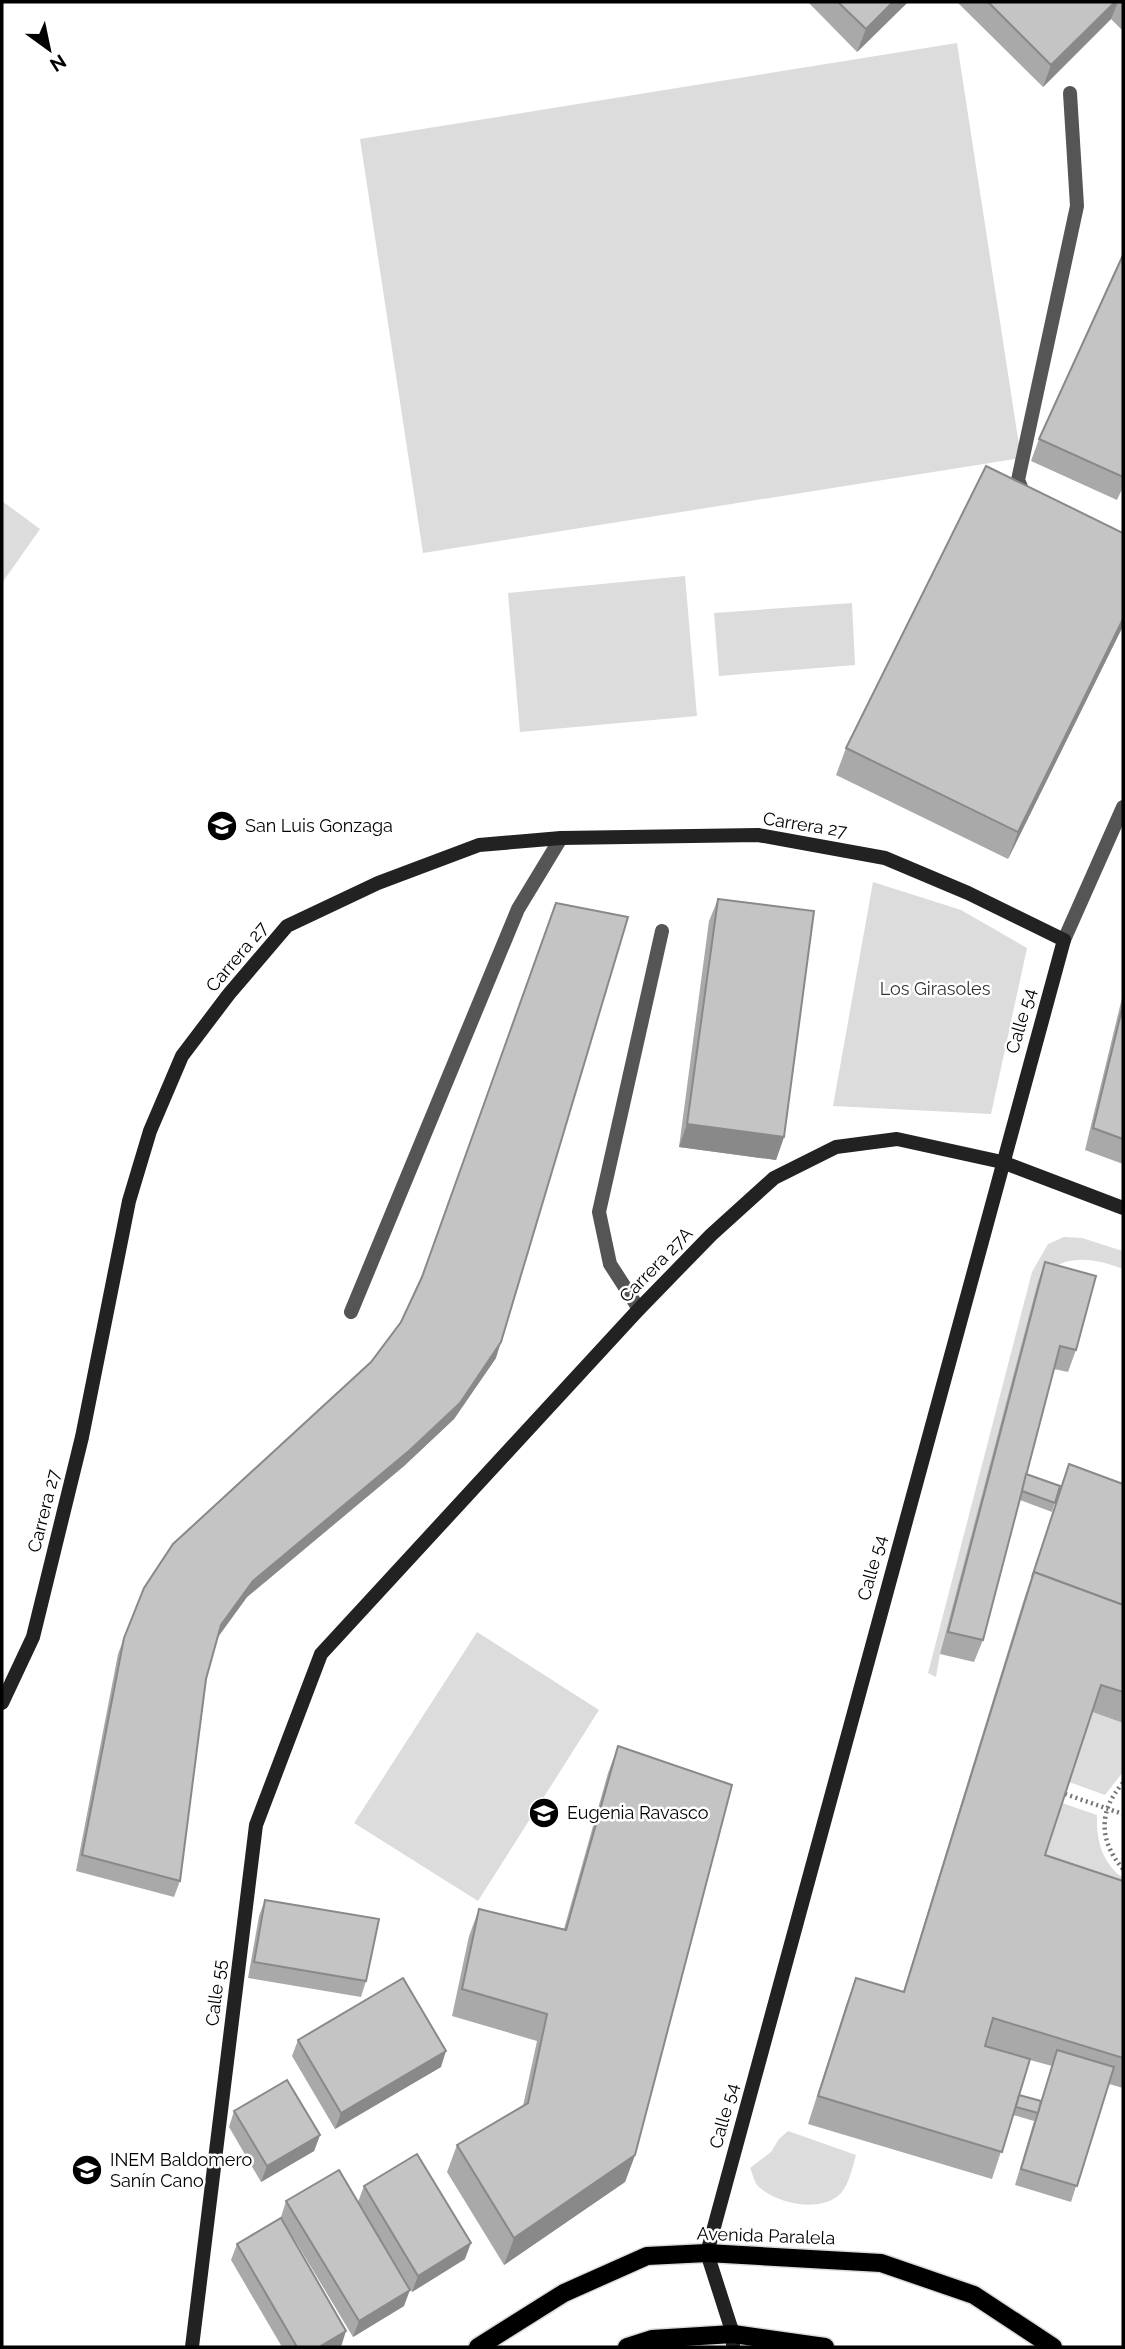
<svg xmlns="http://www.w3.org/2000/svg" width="1125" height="2349" viewBox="0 0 1125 2349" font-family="Raleway,sans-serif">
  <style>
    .green { fill: #dcdcdc }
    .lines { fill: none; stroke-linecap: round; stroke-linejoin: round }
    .primary-casing { stroke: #dbdbdb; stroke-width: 21 }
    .path { stroke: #777; stroke-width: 4.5; stroke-dasharray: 2 3.5; stroke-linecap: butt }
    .lane { stroke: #555; stroke-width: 14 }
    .street { stroke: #555; stroke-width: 14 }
    .secondary { stroke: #222; stroke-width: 14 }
    .primary { stroke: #000; stroke-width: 18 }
    .wall { fill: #a9a9a9; fill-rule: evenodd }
    .shaded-wall { fill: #898989 }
    .building { fill: #c4c4c4; stroke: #898989; stroke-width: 2 }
    .labels { text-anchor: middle; stroke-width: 5; stroke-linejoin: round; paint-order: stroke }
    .street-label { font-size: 18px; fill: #000; stroke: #fff }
    .poi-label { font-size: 18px; fill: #000; stroke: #fff; text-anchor: start }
    .park-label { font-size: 18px; fill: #333; stroke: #fff }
  </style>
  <rect width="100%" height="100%" fill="#fff"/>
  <g class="green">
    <path d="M957,43L1021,458L423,553L360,139Z"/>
    <path d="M2,501L40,529L2,583Z"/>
    <path d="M685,576L697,716L520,732L508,593Z"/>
    <path d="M852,603L855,665L719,676L714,613Z"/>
    <path d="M873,882L961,910L1027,948L991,1114L833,1106Z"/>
    <path d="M1064,1237L1082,1238L1123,1251V1269C1091,1257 1058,1252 1037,1285L940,1654L936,1677L928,1673L1032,1272L1048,1244Z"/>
    <path d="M477,1632L599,1710L478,1901L354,1823Z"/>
    <path d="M1091,1712L1123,1723V1772L1105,1795L1069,1782Z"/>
    <path d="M1062,1803L1097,1815C1096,1840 1102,1863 1123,1878V1912L1035,1882Z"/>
    <path d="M788,2131L856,2155C852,2168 849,2187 838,2196C817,2212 778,2204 759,2187C754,2183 753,2174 750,2168L771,2152L779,2139Z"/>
  </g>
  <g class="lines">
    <g class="primary-casing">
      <g id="primary">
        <path d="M478,2347L564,2293L647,2256L707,2253L881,2263L974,2295L1053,2347"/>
        <path d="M627,2347L652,2339L733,2334L825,2347"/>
      </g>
    </g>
    <g class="path">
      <path d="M1123,1783C1098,1811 1099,1841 1123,1869"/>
      <path d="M1065,1794L1123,1814"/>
    </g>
    <g class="lane">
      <path d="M1030,495L1023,492L1018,480L1077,206L1070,93"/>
      <path d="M639,1309L610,1264L599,1212L662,931"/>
      <path d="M351,1312L518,909L561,838"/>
    </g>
    <path class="street" d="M1064,940L1123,807"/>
    <g class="secondary">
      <path d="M2,1703L33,1637L82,1437L129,1201L150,1131L182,1056L229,994L287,926L378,883L479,845L561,838L758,835L885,858L968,893L1064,940L707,2253L733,2334V2347"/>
      <path d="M192,2347L256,1825L321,1654L639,1309L711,1235L774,1178L836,1147L897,1139L1002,1162L1123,1208"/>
    </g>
    <use href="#primary" class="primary"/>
  </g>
  <g class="wall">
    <path d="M808,2H908L857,52Z"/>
    <path d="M957,2H1123V31L1111,19L1043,87Z"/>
    <path d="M1123,255V487L1117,500L1031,461L1039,439Z"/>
    <path d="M1123,533V626L1008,859L836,775L846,748Z"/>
    <path d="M718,899L784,1137L776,1160L679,1147L709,921Z"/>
    <path d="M1123,994V1164L1085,1150Z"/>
    <path d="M1045,1262L1076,1350L1068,1372L1054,1369L1026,1474L1060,1486L1052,1512L1020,1500L983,1640L974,1662L940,1654L1037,1285Z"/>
    <path d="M496,1358L454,1419L404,1466L247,1597L218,1637L206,1679L180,1881L174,1897L76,1871L118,1654L124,1638L371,1362Z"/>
    <path d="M1069,1464L1123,1484V1723L1092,1712L1045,1855L1123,1881V2088L1109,2084L1071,2202L1015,2185L1034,2121L1013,2115L992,2179L808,2124L846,2005L856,1978L903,1992L1024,1599ZM1030,2060L1052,2066L1041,2101L1019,2095Z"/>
    <path d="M618,1746L635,2155L625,2182L504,2265L447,2172L457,2145L523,2106L537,2041L452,2016L469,1936L479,1909L564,1929L608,1773Z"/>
    <path d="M265,1900L366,1981L361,1997L248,1978L259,1916Z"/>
    <path d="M298,2040L441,2067L335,2129L292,2056Z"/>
    <path d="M234,2111L320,2135L314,2151L261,2182L229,2127Z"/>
    <path d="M364,2186L465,2259L412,2292L373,2228L404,2306L353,2337L281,2217L286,2201L358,2202Z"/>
    <path d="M237,2244L341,2347H282L231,2260Z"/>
  </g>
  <g class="shaded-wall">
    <path d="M893,2H908L857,52L866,29Z"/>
    <path d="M1115,2H1118L1111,19L1043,87L1051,65Z"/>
    <path d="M1123,619V626L1008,859L1018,832Z"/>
    <path d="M687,1124L784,1137L776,1160L679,1147Z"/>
    <path d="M501,1342L496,1358L454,1419L404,1466L247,1597L215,1641L221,1625L253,1581Z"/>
    <path d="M446,2051L441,2067L335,2129L341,2113Z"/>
    <path d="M320,2135L314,2151L261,2182L267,2166Z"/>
    <path d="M635,2155L625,2182L504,2265L514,2238Z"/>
    <path d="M471,2243L465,2259L412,2292L418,2276Z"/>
    <path d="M410,2290L404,2306L353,2337L359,2321Z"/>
    <path d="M346,2331L341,2347H319Z"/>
  </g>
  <g class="building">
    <path d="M838,2H893L866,29Z"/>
    <path d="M988,2H1115L1051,65Z"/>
    <path d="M1123,255V477L1039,439Z"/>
    <path d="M986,466L1123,533V619L1018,832L846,748Z"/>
    <path d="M718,899L814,911L784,1137L687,1124Z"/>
    <path d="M556,903L628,917L501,1342L460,1403L410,1450L253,1581L221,1625L206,1679L180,1881L82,1855L124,1638L144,1588L173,1544L371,1362L401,1322L422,1277Z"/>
    <path d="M1123,1005V1139L1093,1128Z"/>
    <path d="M1045,1262L1096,1276L1076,1350L1060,1346L983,1640L948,1632Z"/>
    <path d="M1069,1464L1123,1484V1605L1034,1572L1032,1577Z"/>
    <path d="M1026,1474L1060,1486L1055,1503L1022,1491Z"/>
    <path d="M1034,1572L1123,1605V1692L1101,1685L1045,1855L1123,1881V2058L993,2018L985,2046L1030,2059L1002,2152L818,2096L856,1978L904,1992Z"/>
    <path d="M618,1746L732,1785L635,2155L514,2238L457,2145L528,2103L547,2014L462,1989L479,1909L566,1930Z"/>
    <path d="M265,1900L379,1919L366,1981L254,1962Z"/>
    <path d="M403,1978L446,2051L341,2113L298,2040Z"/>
    <path d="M1057,2050L1114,2067L1077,2186L1021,2169Z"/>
    <path d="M287,2080L320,2135L267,2166L234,2111Z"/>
    <path d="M1019,2095L1041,2101L1038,2113L1016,2107Z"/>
    <path d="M417,2154L471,2243L418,2276L364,2186Z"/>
    <path d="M339,2170L410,2290L359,2321L286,2201Z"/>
    <path d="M281,2218L346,2331L319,2347H297L237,2244Z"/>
  </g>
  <defs>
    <g id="school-disc" transform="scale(1.575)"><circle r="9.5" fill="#000" stroke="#fff"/><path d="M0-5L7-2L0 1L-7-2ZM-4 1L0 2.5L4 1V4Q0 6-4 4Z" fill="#fff"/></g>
  </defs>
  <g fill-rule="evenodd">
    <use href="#school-disc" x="222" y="826"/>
    <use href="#school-disc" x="544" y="1813"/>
    <use href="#school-disc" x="87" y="2170"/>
  </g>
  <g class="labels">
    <g class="street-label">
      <text transform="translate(805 825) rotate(9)" y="6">Carrera 27</text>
      <text transform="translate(237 957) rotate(-50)" y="6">Carrera 27</text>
      <text transform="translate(1021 1021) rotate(-74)" y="6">Calle 54</text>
      <text transform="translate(656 1265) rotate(-46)" y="6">Carrera 27A</text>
      <text transform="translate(44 1511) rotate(-76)" y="6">Carrera 27</text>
      <text transform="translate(872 1568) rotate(-75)" y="6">Calle 54</text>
      <text transform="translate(216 1993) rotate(-83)" y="6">Calle 55</text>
      <text transform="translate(724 2116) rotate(-75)" y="6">Calle 54</text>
      <text transform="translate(766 2236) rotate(2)" y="6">Avenida Paralela</text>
    </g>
    <g class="poi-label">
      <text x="245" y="832">San Luis Gonzaga</text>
      <text x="567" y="1819">Eugenia Ravasco</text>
      <text x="110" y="2166">INEM Baldomero<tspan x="110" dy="21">Sanín Cano</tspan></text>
    </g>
    <g class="park-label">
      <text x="935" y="995">Los Girasoles</text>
    </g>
  </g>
  <rect width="1125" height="2349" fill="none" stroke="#000000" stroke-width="7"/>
  <g transform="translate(49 49) rotate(147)" stroke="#ffffff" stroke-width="5" paint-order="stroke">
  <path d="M0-5L12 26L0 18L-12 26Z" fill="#000000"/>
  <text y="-10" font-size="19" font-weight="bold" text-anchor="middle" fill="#000000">N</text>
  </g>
</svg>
